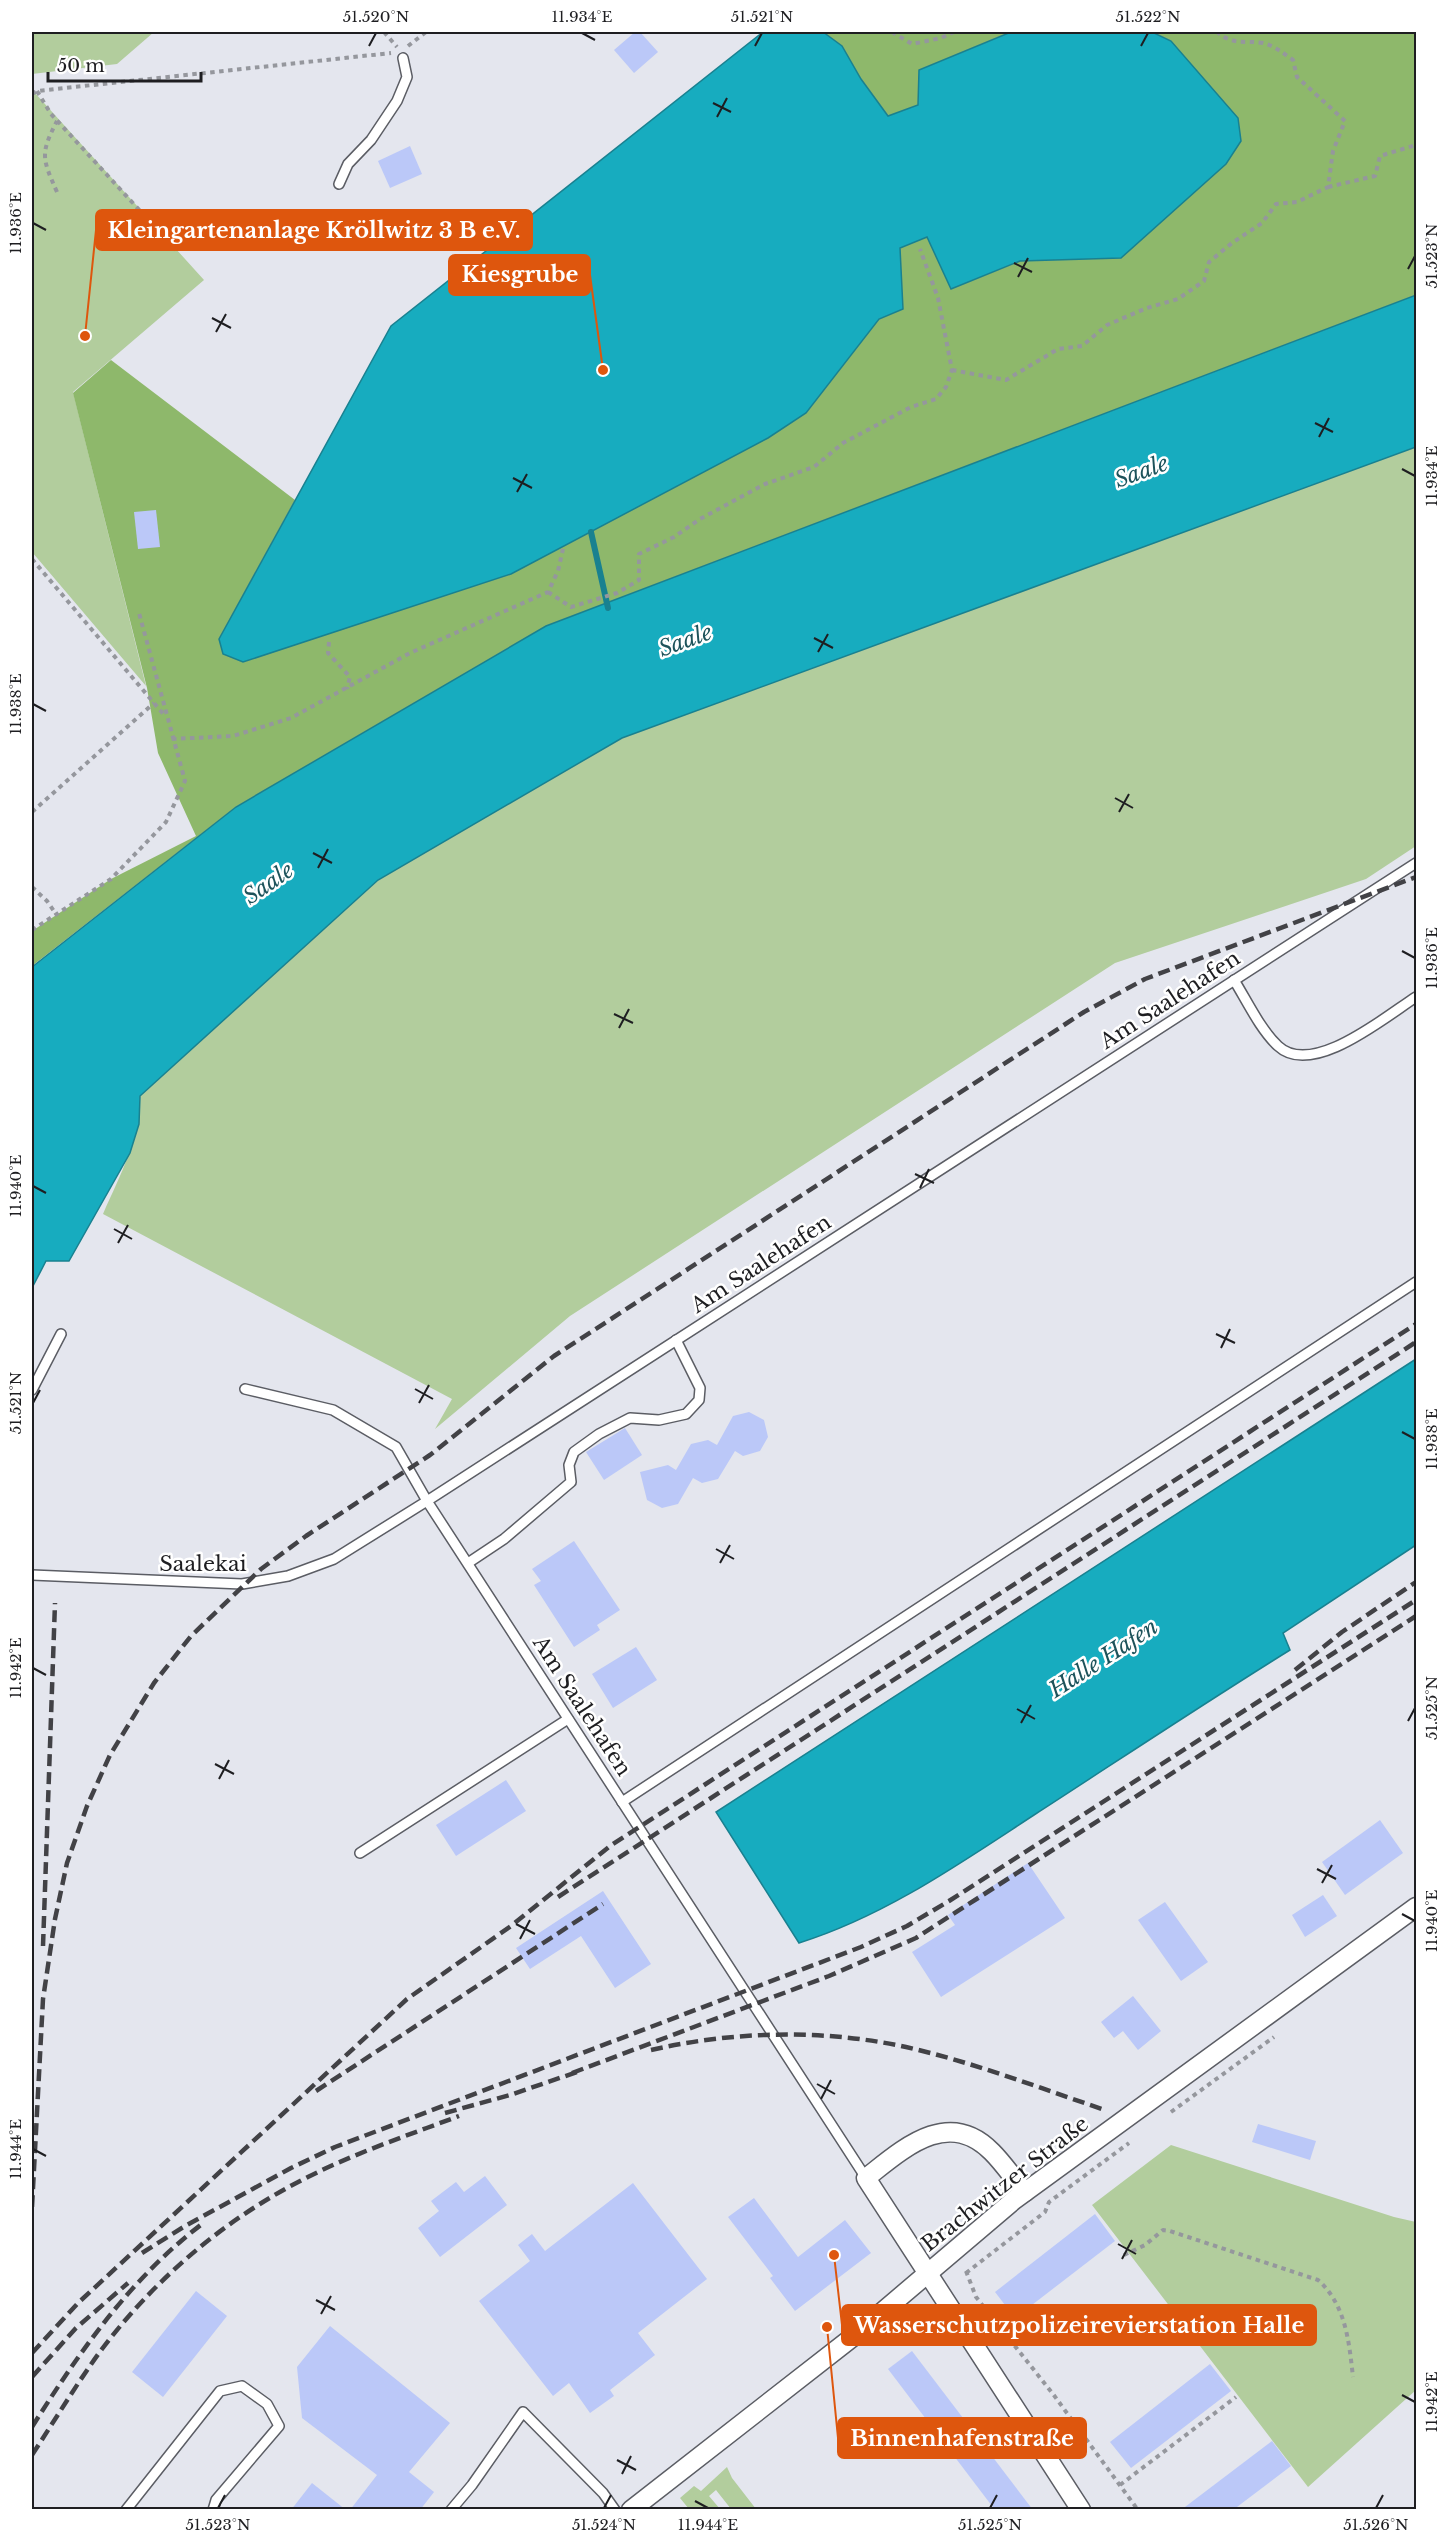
<svg xmlns="http://www.w3.org/2000/svg" width="1448" height="2541" viewBox="0 0 1448 2541" font-family="'Libre Baskerville',serif">
  <style>
    .green { fill: #b2cd9d }
    .forest { fill: #8eb86b }
    .water { fill: #17acbf; stroke: #198190; stroke-width: 1.5 }
    .lines { fill: none; stroke-linecap: round; stroke-linejoin: round }
    .stream { stroke: #198190; stroke-width: 6 }
    .building { fill: #bbc8f8 }
    .service-casing { stroke: #5b5d64; stroke-width: 12 }
    .minor-casing { stroke: #5b5d64; stroke-width: 21 }
    .path { stroke: #95979d; stroke-width: 4; stroke-dasharray: 4.5 4.5; stroke-linecap: butt }
    .service { stroke: #fff; stroke-width: 9 }
    .minor { stroke: #fff; stroke-width: 18 }
    .rail { stroke: #424246; stroke-width: 4.5; stroke-dasharray: 12 6; stroke-linecap: butt }
    .ticks { fill: none; stroke: #1e1e21; stroke-width: 2 }
    .labels { text-anchor: middle; stroke-width: 5; stroke-linejoin: round; paint-order: stroke }
    .street-label { font-size: 21px; fill: #1e1e21; stroke: #fff }
    .water-label { font-size: 22px; font-style: italic; fill: #1d535b; stroke: #fff }
    .leader { fill: none; stroke: #de560d; stroke-width: 2 }
    .callout-dot { fill: #de560d; stroke: #fff; stroke-width: 2 }
    .callout { fill: #de560d; stroke: #de560d; stroke-width: 2 }
    .callout-label { font-size: 22px; text-anchor: middle; font-weight: bold; fill: #fff }
    .neatline { fill: none; stroke: #1e1e21; stroke-width: 2 }
    .ticks-label { font-size: 15px; text-anchor: middle; fill: #1e1e21 }
  </style>
  <rect width="100%" height="100%" fill="#e4e6ee"/>
  <g class="green">
    <path d="M32,32H154L117,64L32,74Z"/>
    <path d="M35,93L204,280L73,392L146,686L32,552V95Z"/>
    <path d="M1416,447V846L1366,879L1115,963L570,1316L435,1429L452,1399L103,1214C122,1171 138,1143 140,1096L378,880L622,738Z"/>
    <path d="M1171,2145L1394,2217L1416,2222V2390L1308,2487L1092,2205Z"/>
    <path d="M727,2467L732,2478L756,2509H731L716,2490L709,2496L720,2509H689L680,2498L694,2486L701,2491Z"/>
  </g>
  <g class="forest">
    <path d="M823,32H1011L919,70L918,105L888,116L861,79L842,46Z"/>
    <path d="M1152,32H1416V295L546,626L236,807L32,966V931L111,879L196,836L158,753L147,688L73,393L111,360L295,500L219,639L243,662L806,413L879,319L903,309L899,248L927,236L951,289L1020,261L1121,258L1171,41Z"/>
  </g>
  <g class="water">
    <path d="M763,32H823L842,46L861,79L888,116L918,105L919,70L1011,32H1152L1171,41L1238,118L1241,141L1226,164L1121,258L1020,261L951,289L927,237L900,248L903,309L879,319L806,413L768,438L511,574L243,662L223,654L219,639L391,326Z"/>
    <path d="M1416,295V447L622,738L378,880L140,1096L139,1124L130,1153L69,1261H46L32,1288V967L236,807L546,626Z"/>
    <path d="M1416,1359V1545L1283,1633L1290,1650C1203,1704 1119,1760 1034,1815C959,1864 885,1916 799,1943L716,1812Z"/>
  </g>
  <g class="lines">
    <path class="stream" d="M591,532L608,608"/>
  </g>
  <g class="building">
    <path d="M635,32H640L658,52L634,73L614,50Z"/>
    <path d="M410,146L422,174L390,188L378,161Z"/>
    <path d="M156,510L160,547L138,549L134,512Z"/>
    <path d="M749,1412L764,1420L768,1437L760,1451L743,1456L735,1451L718,1479L702,1483L693,1478L678,1504L662,1508L647,1500L640,1472L668,1465L676,1470L691,1444L708,1440L717,1445L733,1416Z"/>
    <path d="M625,1428L642,1455L604,1480L586,1452Z"/>
    <path d="M574,1541L620,1610L597,1625L600,1630L574,1647L534,1585L541,1581L532,1569Z"/>
    <path d="M636,1647L657,1680L613,1708L592,1674Z"/>
    <path d="M506,1780L526,1811L456,1856L436,1825Z"/>
    <path d="M1380,1820L1403,1853L1345,1895L1322,1862Z"/>
    <path d="M1028,1863L1065,1918L941,1997L912,1952L955,1925L948,1915Z"/>
    <path d="M603,1891L651,1964L615,1988L581,1936L530,1969L516,1948Z"/>
    <path d="M1323,1895L1337,1916L1305,1937L1292,1915Z"/>
    <path d="M1165,1902L1208,1962L1181,1981L1138,1920Z"/>
    <path d="M1133,1996L1161,2031L1138,2050L1123,2031L1114,2038L1101,2022Z"/>
    <path d="M1258,2124L1316,2141L1310,2160L1252,2142Z"/>
    <path d="M485,2176L507,2205L440,2257L418,2228L439,2211L431,2201L456,2182L464,2192Z"/>
    <path d="M633,2183L707,2279L638,2333L655,2355L610,2390L614,2396L590,2413L569,2383L553,2396L479,2301L530,2261L518,2245L532,2234L545,2251Z"/>
    <path d="M754,2198L798,2257L845,2220L871,2253L795,2311L770,2278L773,2276L728,2217Z"/>
    <path d="M1095,2214L1115,2241L1015,2318L995,2292Z"/>
    <path d="M196,2291L227,2316L163,2397L132,2372Z"/>
    <path d="M330,2326L450,2423L409,2472L434,2492L420,2510H350L377,2475L302,2418L297,2367Z"/>
    <path d="M912,2351L1033,2510H995L888,2369Z"/>
    <path d="M1210,2364L1231,2391L1131,2468L1110,2442Z"/>
    <path d="M1272,2441L1291,2466L1233,2510H1181Z"/>
    <path d="M312,2483L346,2510H291Z"/>
  </g>
  <g class="lines">
    <g class="service-casing">
      <g id="service">
        <path d="M339,184L348,164L371,140L397,101L407,77L403,58"/>
        <path d="M1234,980C1247,1001 1260,1029 1278,1046C1312,1078 1385,1017 1416,997"/>
        <path d="M32,1390L61,1334"/>
        <path d="M468,1563L504,1539L571,1482L569,1465L574,1452L599,1434L630,1418L659,1420L686,1414L699,1400L700,1388L676,1340"/>
        <path d="M32,1575L242,1584L288,1576L334,1559L427,1501L396,1447L333,1410L245,1389"/>
        <path d="M622,1802L1416,1282"/>
        <path d="M360,1853L568,1719"/>
        <path d="M866,2178L427,1501L1416,863"/>
        <path d="M126,2510L220,2391L242,2386L267,2404L279,2426L216,2500L213,2510"/>
        <path d="M451,2510L472,2485L523,2412L603,2493L615,2510"/>
      </g>
    </g>
    <g class="minor-casing">
      <g id="minor">
        <path d="M1025,2192C1014,2179 1004,2164 992,2152C948,2107 903,2149 866,2178L1081,2510"/>
        <path d="M631,2510L854,2336L1014,2200L1416,1907"/>
      </g>
    </g>
    <g class="path">
      <path d="M384,32L397,47"/>
      <path d="M892,32L912,44L941,38L954,32"/>
      <path d="M408,46L426,32"/>
      <path d="M37,91L51,114L177,251"/>
      <path d="M32,94L37,91L391,53"/>
      <path d="M1328,187L1375,176L1380,156L1416,145"/>
      <path d="M57,192C42,158 40,154 57,121"/>
      <path d="M952,370L1006,380L1058,349L1082,346L1107,325L1147,308L1178,299L1204,281L1209,262L1232,243L1262,223L1276,204L1297,202L1328,187L1333,151L1345,121L1297,77L1293,60C1283,53 1275,46 1263,43C1245,40 1234,46 1217,32"/>
      <path d="M32,559L165,716"/>
      <path d="M548,592L571,607L617,593L639,580V554L674,537L700,519L765,484L814,467L843,443L911,407L936,399L946,387L952,370L938,298L920,249"/>
      <path d="M329,642L328,653L350,677L347,689"/>
      <path d="M172,739L233,736L291,718L410,653L548,592L558,571L563,549"/>
      <path d="M32,812L154,703"/>
      <path d="M32,887L47,901L56,914"/>
      <path d="M32,930L111,879L166,822L185,781L139,613"/>
      <path d="M1171,2112L1274,2037"/>
      <path d="M1124,2255L1145,2245L1163,2230L1170,2231L1318,2280C1346,2305 1349,2342 1353,2377"/>
      <path d="M966,2271L976,2297L1053,2394L1138,2510"/>
      <path d="M966,2273L1045,2212L1049,2202L1129,2143"/>
      <path d="M1120,2485L1236,2397"/>
    </g>
    <use href="#service" class="service"/>
    <use href="#minor" class="minor"/>
    <g class="rail">
      <path d="M1295,1670L1342,1632L1416,1582"/>
      <path d="M558,1897L1416,1342"/>
      <path d="M43,1946L55,1603"/>
      <path d="M651,2050C734,2031 823,2029 906,2047C972,2062 1037,2087 1102,2109"/>
      <path d="M572,2073L829,1976L916,1938L1416,1616"/>
      <path d="M316,2091L603,1904"/>
      <path d="M445,2113L510,2095L580,2071"/>
      <path d="M32,2207L43,1999L55,1919L67,1863L87,1806L110,1755L154,1683L191,1636L261,1569L306,1536L430,1455L554,1356L1084,1012L1145,979L1416,877"/>
      <path d="M142,2253L185,2226L291,2168L335,2147L861,1947L907,1926L949,1901L1416,1600"/>
      <path d="M32,2353L78,2303L407,1999L511,1926L610,1846L1416,1324"/>
      <path d="M32,2377L76,2328L128,2283"/>
      <path d="M32,2427C80,2351 130,2279 202,2224"/>
      <path d="M32,2455C55,2420 77,2383 102,2349C155,2279 224,2220 302,2180C352,2154 406,2136 459,2116"/>
    </g>
  </g>
  <path class="ticks" d="M582,33L595,40M369,46L376,33M755,46L762,33M1141,46L1148,33M713,103L731,112M717,117L727,98M33,223L46,230M1014,263L1032,272M1408,269L1415,256M1018,277L1028,258M212,318L231,328M216,332L226,314M1315,423L1333,432M1319,437L1329,418M1402,469L1415,476M513,478L532,488M517,492L527,474M814,638L833,648M818,652L828,634M33,704L46,711M1115,798L1133,808M1119,812L1129,794M313,853L332,863M318,868L328,849M1402,951L1415,958M614,1014L633,1023M619,1028L629,1009M915,1174L934,1183M33,1186L46,1193M920,1188L929,1169M114,1229L132,1239M118,1243L128,1225M1216,1334L1235,1343M1221,1348L1230,1329M415,1389L433,1399M33,1403L40,1390M419,1403L429,1385M1402,1432L1415,1439M716,1549L734,1559M720,1563L730,1545M33,1668L46,1675M1017,1709L1035,1719M1408,1721L1415,1708M1021,1723L1031,1705M215,1764L234,1774M219,1779L229,1760M1317,1869L1336,1879M1322,1883L1332,1865M1402,1914L1415,1921M516,1924L535,1934M520,1939L530,1920M817,2084L835,2094M821,2099L831,2080M33,2149L46,2156M1118,2244L1136,2254M1122,2259L1132,2240M316,2300L335,2310M321,2314L331,2296M1402,2395L1415,2402M617,2460L636,2470M622,2474L631,2456M695,2501L708,2508M218,2508L225,2495M604,2508L611,2495M990,2508L997,2495M1376,2508L1383,2495"/>
  <g class="labels">
    <g class="street-label">
      <text transform="translate(1170 1000) rotate(-33)" y="7">Am Saalehafen</text>
      <text transform="translate(761 1264) rotate(-33)" y="7">Am Saalehafen</text>
      <text x="203" y="1571">Saalekai</text>
      <text transform="translate(582 1706) rotate(57)" y="7">Am Saalehafen</text>
      <text transform="translate(1005 2184) rotate(-38)" y="7">Brachwitzer Straße</text>
    </g>
    <g class="water-label">
      <text transform="translate(1141 471) rotate(-20)" y="8">Saale</text>
      <text transform="translate(685 640) rotate(-20)" y="8">Saale</text>
      <text transform="translate(268 883) rotate(-35)" y="8">Saale</text>
      <text transform="translate(1103 1658) rotate(-33)" y="8">Halle Hafen</text>
    </g>
  </g>
  <path class="leader" d="M85 336L96 230M603 370L590 275M834 2255L842 2325M827 2327L838 2438"/>
  <g class="callout-dot">
    <circle cx="85" cy="336" r="6"/>
    <circle cx="603" cy="370" r="6"/>
    <circle cx="834" cy="2255" r="6"/>
    <circle cx="827" cy="2327" r="6"/>
  </g>
  <g class="callout">
    <rect x="96" y="210" width="436" height="40" rx="6"/>
    <rect x="449" y="255" width="141" height="40" rx="6"/>
    <rect x="842" y="2305" width="474" height="40" rx="6"/>
    <rect x="838" y="2418" width="248" height="40" rx="6"/>
  </g>
  <g class="callout-label">
    <text x="314" y="238">Kleingartenanlage Kröllwitz 3 B e.V.</text>
    <text x="520" y="282">Kiesgrube</text>
    <text x="1079" y="2333">Wasserschutzpolizeirevierstation Halle</text>
    <text x="962" y="2446">Binnenhafenstraße</text>
  </g>
  <rect width="1448" height="2541" fill="none" stroke="#ffffff" stroke-width="66"/>
  <path d="M48 72v9h153v-9" fill="none" stroke="#1e1e21" stroke-width="3"/>
  <text x="57" y="72" font-size="18" fill="#1e1e21" stroke="#ffffff" stroke-width="4.5" paint-order="stroke">50 m</text>
  <rect x="33" y="33" width="1382" height="2475" class="neatline"/>
  <g class="ticks-label">
    <text x="376" y="22">51.520°N</text>
    <text x="582" y="22">11.934°E</text>
    <text x="762" y="22">51.521°N</text>
    <text x="1148" y="22">51.522°N</text>
    <text transform="translate(16 223) rotate(-90)" y="5">11.936°E</text>
    <text transform="translate(1432 256) rotate(-90)" y="5">51.523°N</text>
    <text transform="translate(1432 476) rotate(-90)" y="5">11.934°E</text>
    <text transform="translate(16 704) rotate(-90)" y="5">11.938°E</text>
    <text transform="translate(1432 958) rotate(-90)" y="5">11.936°E</text>
    <text transform="translate(16 1186) rotate(-90)" y="5">11.940°E</text>
    <text transform="translate(16 1403) rotate(-90)" y="5">51.521°N</text>
    <text transform="translate(1432 1439) rotate(-90)" y="5">11.938°E</text>
    <text transform="translate(16 1668) rotate(-90)" y="5">11.942°E</text>
    <text transform="translate(1432 1708) rotate(-90)" y="5">51.525°N</text>
    <text transform="translate(1432 1921) rotate(-90)" y="5">11.940°E</text>
    <text transform="translate(16 2149) rotate(-90)" y="5">11.944°E</text>
    <text transform="translate(1432 2402) rotate(-90)" y="5">11.942°E</text>
    <text x="218" y="2530">51.523°N</text>
    <text x="604" y="2530">51.524°N</text>
    <text x="708" y="2530">11.944°E</text>
    <text x="990" y="2530">51.525°N</text>
    <text x="1376" y="2530">51.526°N</text>
  </g>
</svg>
